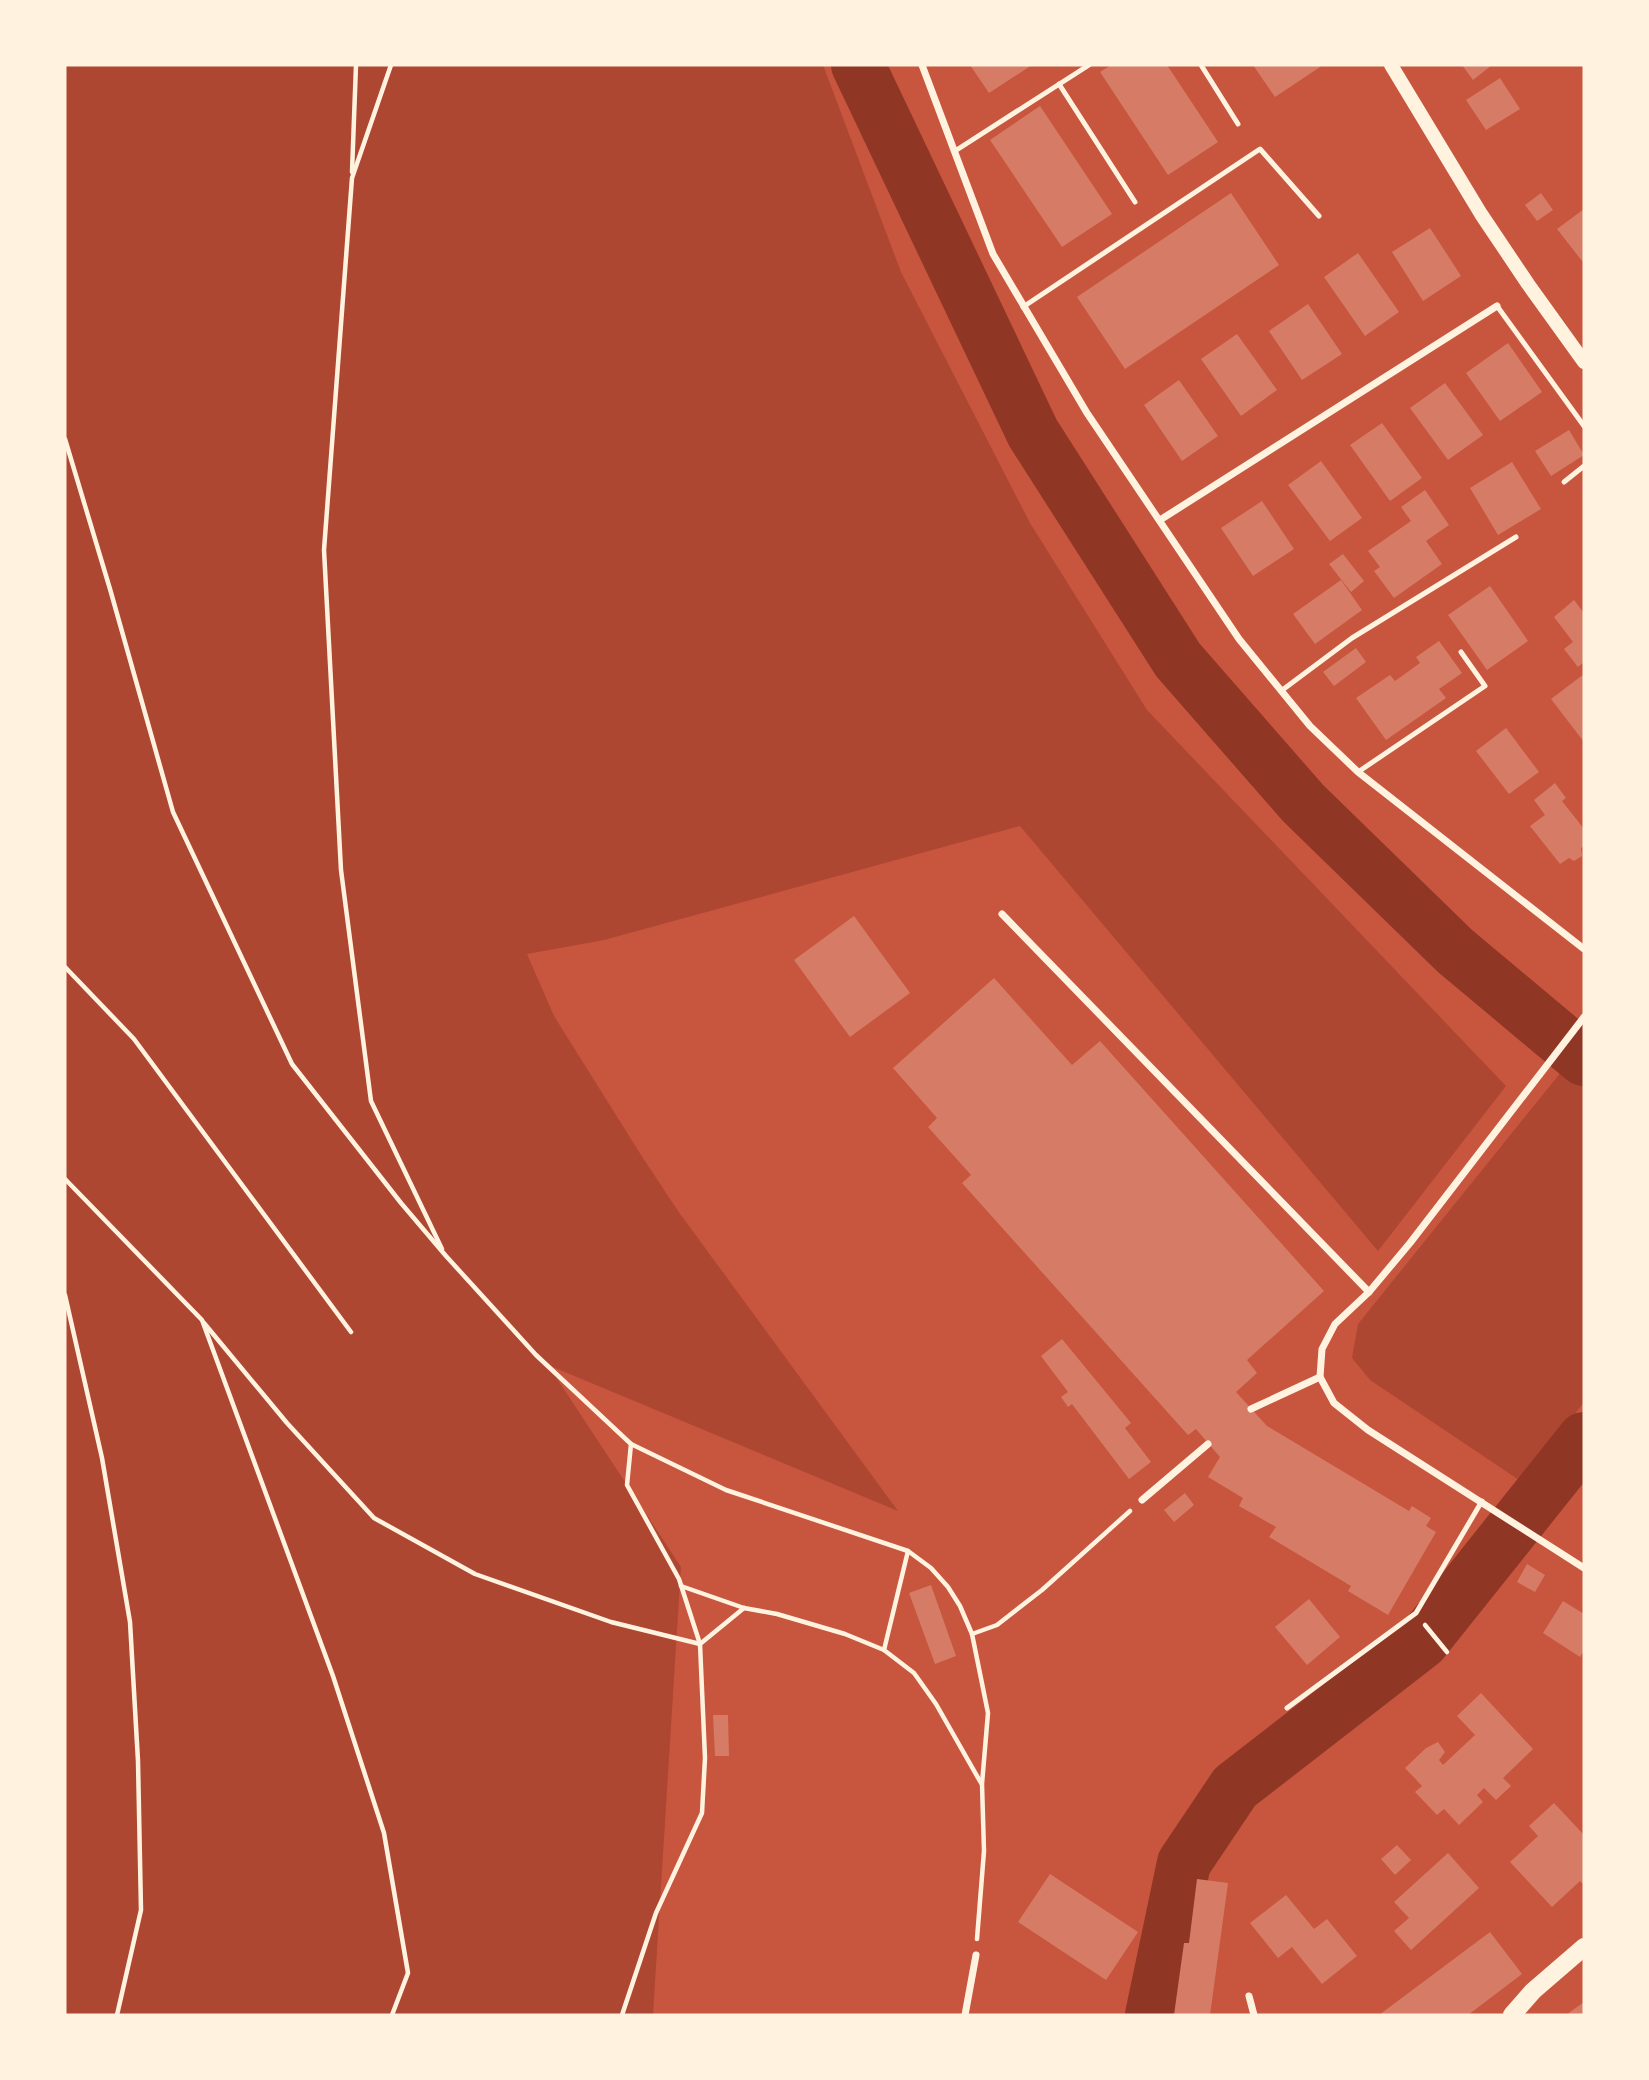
<svg xmlns="http://www.w3.org/2000/svg" width="1649" height="2080" viewBox="0 0 1649 2080" font-family="'Titillium Web',sans-serif">
  <style>
    .green { fill: #ae4732 }
    .lines { fill: none; stroke-linecap: round; stroke-linejoin: round }
    .river { stroke: #8f3625; stroke-width: 54 }
    .building { fill: #d67c66 }
    .path { stroke: #fff3e0; stroke-width: 4.5 }
    .service { stroke: #fff3e0; stroke-width: 5 }
    .minor { stroke: #fff3e0; stroke-width: 7 }
    .secondary { stroke: #fff3e0; stroke-width: 14 }
    .primary { stroke: #fff3e0; stroke-width: 18 }
  </style>
  <rect width="100%" height="100%" fill="#c8553d"/>
  <g class="green">
    <path d="M65,65H823L901,272L1030,523L1147,710L1506,1086L1378,1251L1020,826L604,940L527,954L554,1016L641,1155L678,1211L898,1511L548,1365L681,1567L653,2015H65Z"/>
    <path d="M1566,1066L1584,1077V1402L1522,1482L1370,1380L1352,1358L1358,1324Z"/>
  </g>
  <g class="lines">
    <g class="river">
      <path d="M858,65L1033,433L1178,660L1303,803L1455,951L1584,1059"/>
      <path d="M1152,2015L1184,1863L1235,1787L1422,1642L1584,1439"/>
    </g>
  </g>
  <g class="building">
    <path d="M970,65H1032L989,93Z"/>
    <path d="M1111,65H1167L1218,142L1168,175L1100,72Z"/>
    <path d="M1253,65H1323L1275,97Z"/>
    <path d="M1462,65H1492L1473,80Z"/>
    <path d="M1500,78L1520,109L1486,130L1466,100Z"/>
    <path d="M1040,106L1112,214L1062,247L990,140Z"/>
    <path d="M1231,193L1279,265L1125,369L1077,297Z"/>
    <path d="M1541,193L1553,210L1537,221L1525,205Z"/>
    <path d="M1584,209V260L1582,261L1557,229Z"/>
    <path d="M1430,228L1461,276L1423,301L1392,252Z"/>
    <path d="M1358,253L1399,312L1365,336L1324,277Z"/>
    <path d="M1308,304L1342,354L1302,380L1269,331Z"/>
    <path d="M1237,334L1277,390L1241,416L1201,359Z"/>
    <path d="M1508,343L1542,392L1500,421L1466,373Z"/>
    <path d="M1179,380L1218,436L1182,461L1144,405Z"/>
    <path d="M1445,383L1483,435L1448,460L1410,408Z"/>
    <path d="M1382,423L1422,478L1390,501L1350,445Z"/>
    <path d="M1569,430L1584,455L1551,476L1535,451Z"/>
    <path d="M1321,461L1362,518L1330,541L1288,485Z"/>
    <path d="M1512,462L1541,509L1498,535L1470,488Z"/>
    <path d="M1425,490L1449,525L1426,541L1442,564L1394,598L1374,571L1380,567L1368,551L1411,521L1401,507Z"/>
    <path d="M1262,501L1294,549L1253,576L1221,528Z"/>
    <path d="M1343,554L1364,581L1351,592L1329,564Z"/>
    <path d="M1341,580L1362,610L1315,644L1293,614Z"/>
    <path d="M1490,586L1528,641L1487,670L1448,615Z"/>
    <path d="M1574,600L1584,613V662L1578,667L1564,649L1573,642L1554,617Z"/>
    <path d="M1439,641L1462,673L1439,689L1446,698L1386,740L1356,698L1390,675L1395,681L1420,663L1416,657Z"/>
    <path d="M1356,648L1366,662L1334,686L1323,672Z"/>
    <path d="M1584,674V742L1551,699Z"/>
    <path d="M1506,728L1539,772L1509,794L1476,751Z"/>
    <path d="M1555,783L1566,798L1562,801L1584,829V846L1581,848L1582,856L1574,861L1569,858L1560,864L1530,826L1545,815L1534,800Z"/>
    <path d="M854,916L910,993L850,1037L794,960Z"/>
    <path d="M994,978L1072,1065L1100,1041L1324,1291L1247,1360L1257,1373L1236,1392L1267,1426L1409,1511L1412,1506L1431,1518L1426,1526L1436,1532L1388,1615L1348,1591L1351,1586L1269,1537L1276,1527L1239,1506L1243,1498L1208,1477L1220,1457L1196,1429L1188,1435L962,1183L971,1175L928,1127L937,1118L893,1068Z"/>
    <path d="M1062,1339L1131,1423L1125,1428L1151,1462L1129,1479L1072,1404L1068,1407L1061,1397L1068,1392L1041,1356Z"/>
    <path d="M1185,1493L1194,1505L1174,1522L1164,1510Z"/>
    <path d="M1527,1564L1545,1575L1535,1592L1517,1582Z"/>
    <path d="M931,1585L956,1656L935,1664L909,1593Z"/>
    <path d="M1309,1599L1340,1637L1307,1665L1275,1627Z"/>
    <path d="M1563,1601L1584,1614V1650L1580,1657L1543,1633Z"/>
    <path d="M1481,1693L1533,1749L1503,1778L1511,1786L1496,1800L1484,1788L1477,1795L1483,1802L1459,1825L1444,1809L1437,1815L1415,1792L1422,1786L1405,1768L1426,1748L1438,1742L1445,1752L1439,1760L1443,1765L1475,1735L1457,1716Z"/>
    <path d="M713,1715H728L729,1756H715Z"/>
    <path d="M1554,1803L1584,1835V1885L1580,1881L1552,1907L1510,1862L1538,1836L1529,1826Z"/>
    <path d="M1397,1845L1411,1860L1395,1875L1381,1859Z"/>
    <path d="M1448,1853L1479,1888L1411,1950L1394,1931L1409,1918L1394,1902Z"/>
    <path d="M1050,1874L1138,1932L1106,1980L1018,1922Z"/>
    <path d="M1197,1879L1228,1883L1210,2015H1174L1184,1943H1189Z"/>
    <path d="M1286,1895L1314,1929L1327,1919L1357,1956L1322,1984L1292,1947L1278,1958L1250,1923Z"/>
    <path d="M1490,1932L1522,1974L1468,2015H1379Z"/>
    <path d="M1584,2002V2015H1566Z"/>
  </g>
  <g class="lines">
    <g class="path">
      <path d="M391,65L352,178L324,550L341,870L371,1101L442,1249"/>
      <path d="M352,172L356,65"/>
      <path d="M65,439L110,589L173,812L292,1064L401,1203L446,1256L536,1355L631,1444L726,1490L908,1551L931,1568L948,1587L960,1606L972,1634L988,1713L982,1784L984,1851L977,1939"/>
      <path d="M65,967L134,1039L351,1332"/>
      <path d="M65,1179L202,1320L333,1676L384,1833L408,1973L392,2015"/>
      <path d="M65,1295L102,1458L130,1622L138,1761L141,1910L117,2015"/>
      <path d="M204,1323L287,1423L374,1518L475,1574L611,1622L700,1644L744,1608"/>
      <path d="M681,1586L744,1608L777,1614L845,1634L884,1650L914,1673L936,1704L981,1783"/>
      <path d="M1425,1625L1447,1652"/>
      <path d="M972,1634L997,1625L1042,1590L1130,1511"/>
      <path d="M884,1650L908,1551"/>
      <path d="M622,2015L656,1913L702,1813L705,1758L700,1644L679,1579L627,1485L631,1444"/>
    </g>
    <g class="service">
      <path d="M1201,65L1238,124"/>
      <path d="M1059,84L1135,202"/>
      <path d="M955,151L1089,65"/>
      <path d="M1497,306L1584,426"/>
      <path d="M1023,307L1260,149L1319,216"/>
      <path d="M1564,482L1584,466"/>
      <path d="M1281,691L1352,638L1516,537"/>
      <path d="M1358,772L1485,686L1461,652"/>
      <path d="M1287,1708L1416,1613L1482,1501"/>
    </g>
    <g class="minor">
      <path d="M922,65L993,254L1087,413L1239,639L1310,726L1358,772L1584,949"/>
      <path d="M1160,520L1497,306"/>
      <path d="M1002,914L1369,1292"/>
      <path d="M1584,1017L1410,1243L1369,1292L1335,1324L1322,1349L1320,1377L1334,1403L1368,1430L1584,1568"/>
      <path d="M1251,1409L1320,1377"/>
      <path d="M1142,1500L1208,1444"/>
      <path d="M1249,1996L1254,2015"/>
      <path d="M965,2015L976,1955"/>
    </g>
    <path class="secondary" d="M1391,65L1481,214L1528,284L1584,362"/>
    <path class="primary" d="M1512,2015L1533,1991L1584,1947"/>
  </g>
  <rect width="1649" height="2080" fill="none" stroke="#fff3e0" stroke-width="133"/>
</svg>
